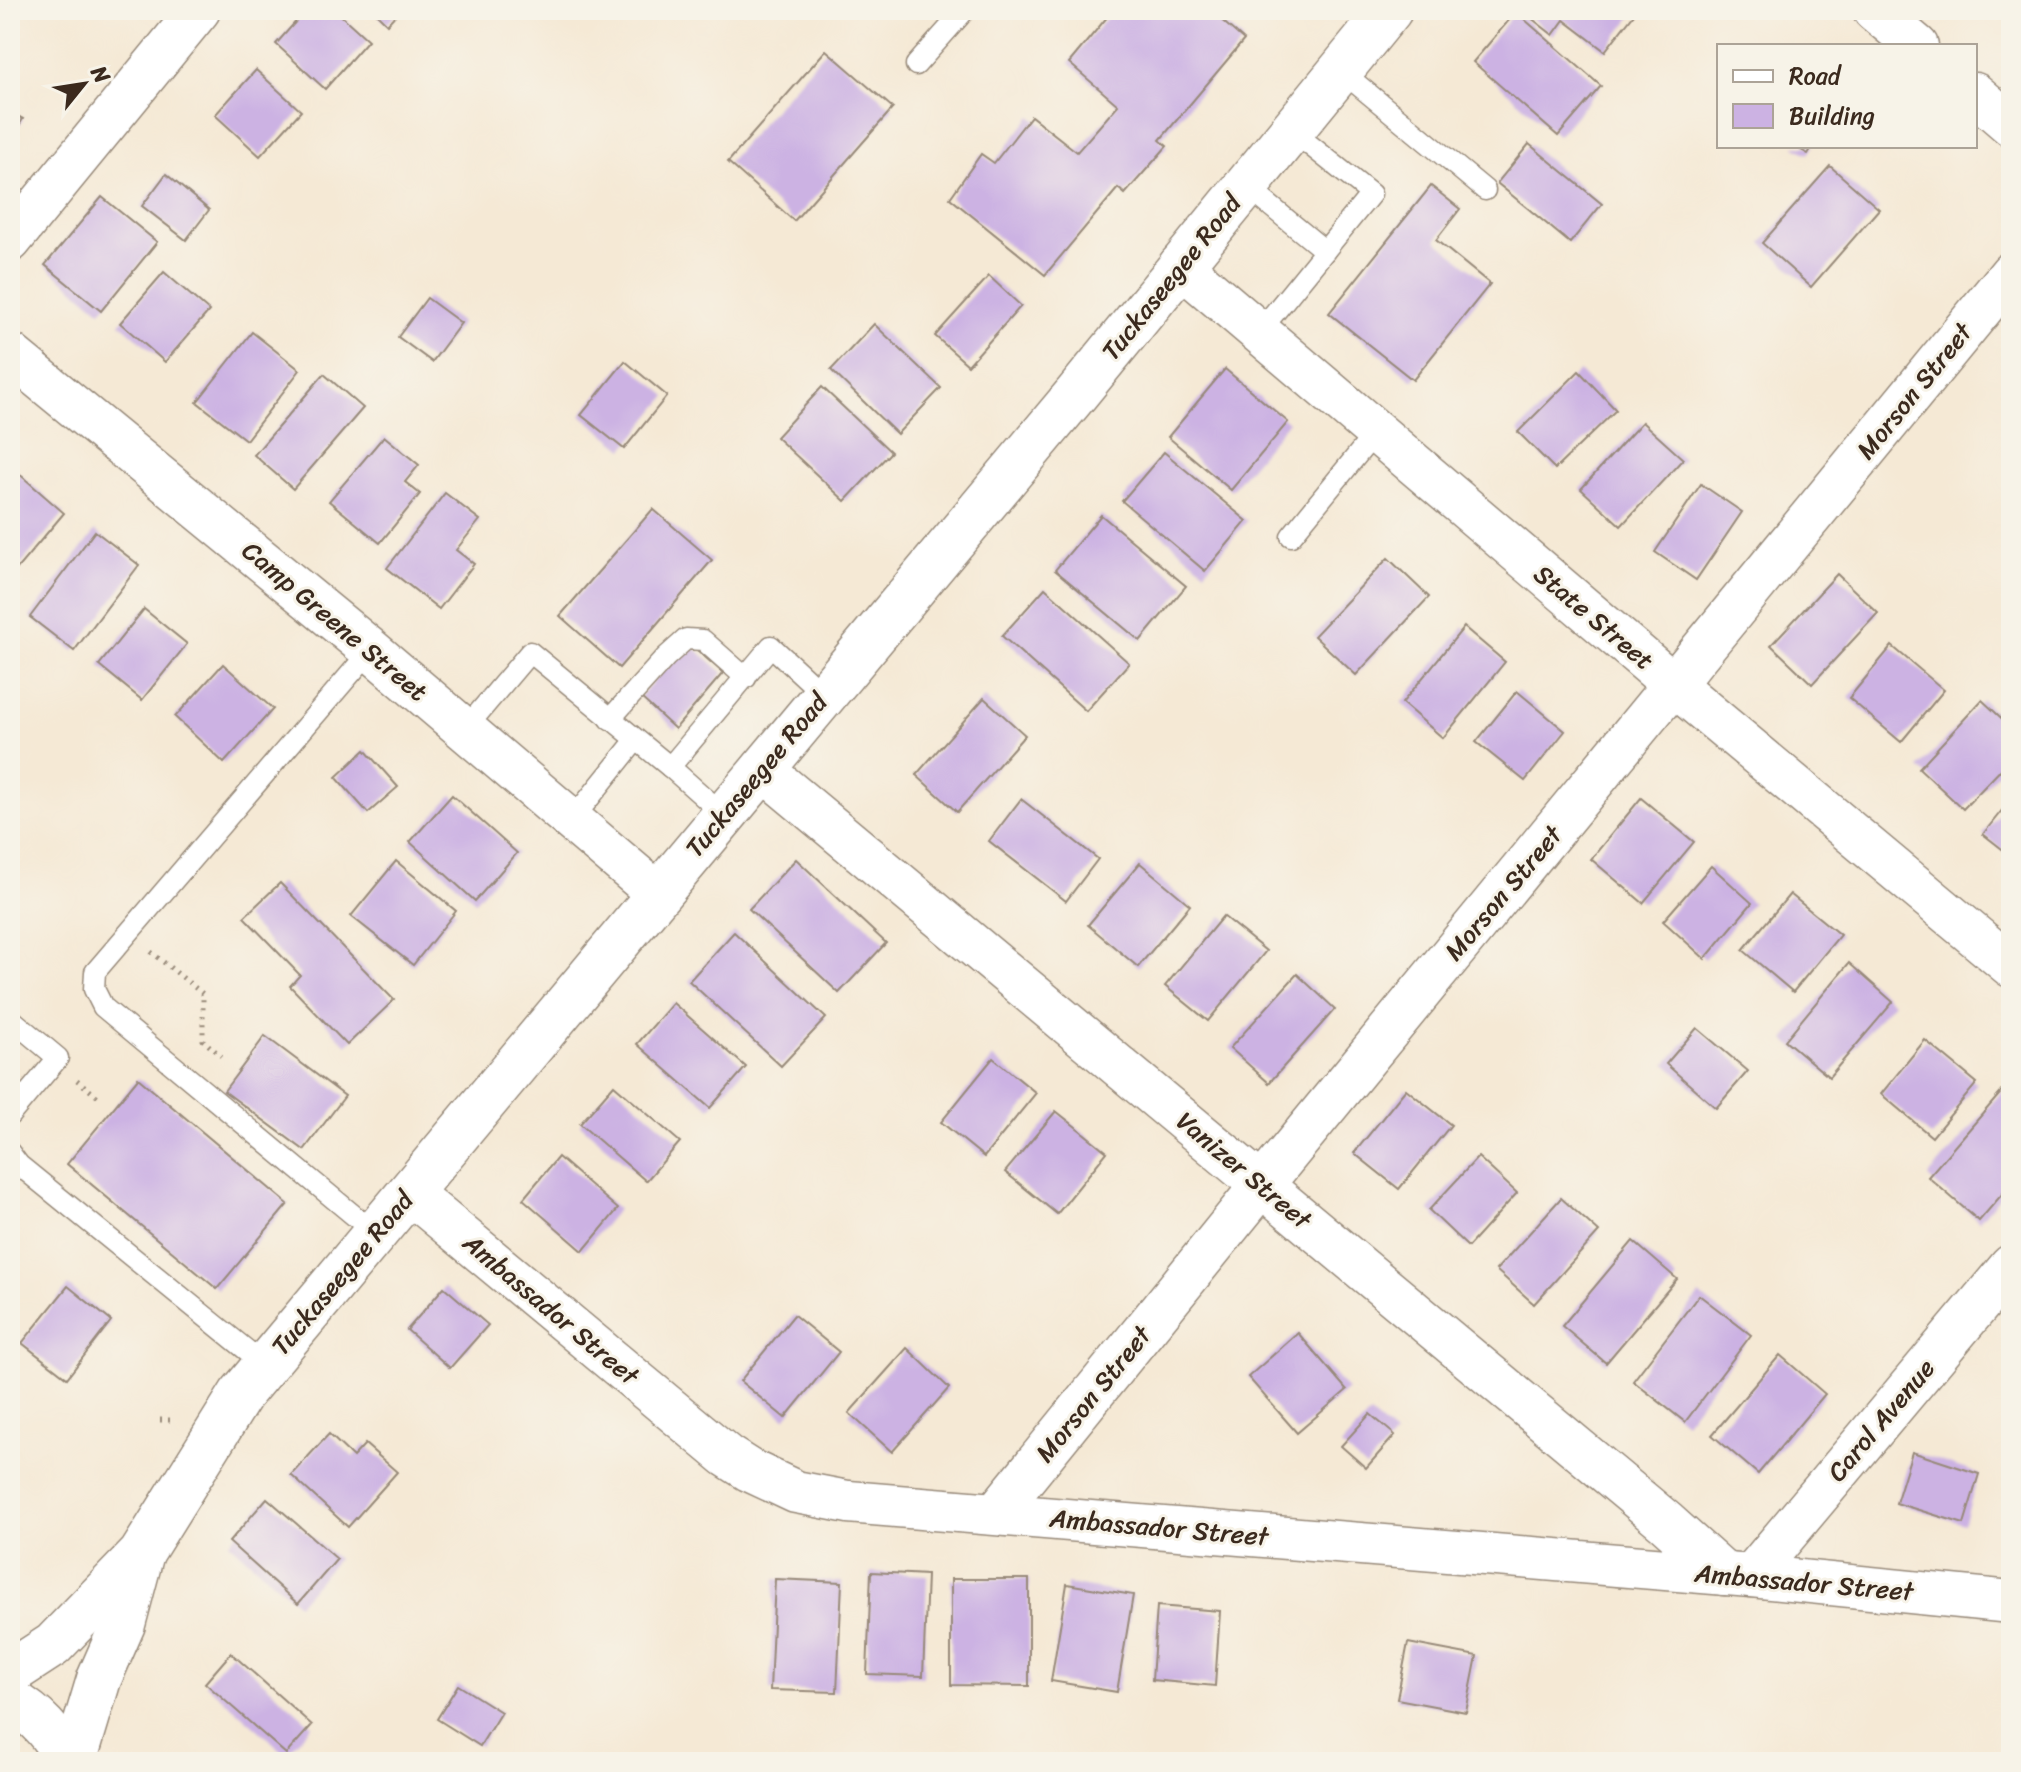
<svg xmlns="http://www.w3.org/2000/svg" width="2021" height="1772" viewBox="0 0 2021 1772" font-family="Sriracha,sans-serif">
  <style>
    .building { fill: #ccb2e3 }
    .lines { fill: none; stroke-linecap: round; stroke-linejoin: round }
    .service-casing { stroke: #988a7a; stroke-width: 23 }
    .minor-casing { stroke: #988a7a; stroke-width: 45 }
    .secondary-casing { stroke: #988a7a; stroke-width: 47 }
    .path { stroke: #988a7a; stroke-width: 5; stroke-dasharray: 2 6; stroke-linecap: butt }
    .service { stroke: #fff; stroke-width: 20 }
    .minor { stroke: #fff; stroke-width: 42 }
    .secondary { stroke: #fff; stroke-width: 44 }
    .labels { text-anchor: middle; stroke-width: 6; stroke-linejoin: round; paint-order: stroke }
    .street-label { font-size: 26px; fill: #3b2a1e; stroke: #f7f3e8 }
  </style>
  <rect width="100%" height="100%" fill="#f7f3e8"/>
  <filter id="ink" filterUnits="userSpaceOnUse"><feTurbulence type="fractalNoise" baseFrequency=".0125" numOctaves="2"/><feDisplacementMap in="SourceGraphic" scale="16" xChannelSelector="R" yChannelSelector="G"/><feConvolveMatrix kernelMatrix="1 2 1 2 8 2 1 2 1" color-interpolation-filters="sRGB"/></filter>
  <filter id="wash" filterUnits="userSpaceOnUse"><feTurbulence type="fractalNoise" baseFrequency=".006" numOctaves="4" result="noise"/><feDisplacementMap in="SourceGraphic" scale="32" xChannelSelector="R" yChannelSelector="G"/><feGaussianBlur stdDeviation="1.8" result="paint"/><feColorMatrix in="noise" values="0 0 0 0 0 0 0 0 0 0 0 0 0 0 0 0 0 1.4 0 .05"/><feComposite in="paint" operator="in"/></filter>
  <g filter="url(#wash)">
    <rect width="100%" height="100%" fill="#f5e9d5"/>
    <g id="blocks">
      <g class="building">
        <path d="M306,10H335L368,40L325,89L276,44Z"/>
        <path d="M373,10H400L387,24Z"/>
        <path d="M1113,10H1210L1244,40L1160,140L1167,146L1125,194L1118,188L1045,275L950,198L981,154L994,163L1031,116L1077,152L1118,105L1069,63Z"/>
        <path d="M1521,10H1637L1605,51L1564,20L1553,35Z"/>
        <path d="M1516,12L1601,86L1558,136L1473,62Z"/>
        <path d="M826,50L893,108L794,221L728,162Z"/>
        <path d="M256,70L301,111L260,156L215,115Z"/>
        <path d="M10,112L23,119L10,140Z"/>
        <path d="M1529,144L1602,204L1570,243L1497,183Z"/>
        <path d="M1794,146H1813L1808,154Z"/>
        <path d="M1830,166L1879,209L1811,287L1762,243Z"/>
        <path d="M166,174L209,210L186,240L142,206Z"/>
        <path d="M1431,186L1460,209L1436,240L1490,284L1413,380L1329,313Z"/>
        <path d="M102,197L157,242L101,311L45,265Z"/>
        <path d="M164,272L209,311L165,362L120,323Z"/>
        <path d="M989,276L1021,306L968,365L935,336Z"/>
        <path d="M427,298L461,323L432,362L398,337Z"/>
        <path d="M874,324L941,388L897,434L831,370Z"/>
        <path d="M252,332L300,370L246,440L197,402Z"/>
        <path d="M625,361L667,396L624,449L581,415Z"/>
        <path d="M1225,369L1288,422L1231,490L1168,437Z"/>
        <path d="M1579,371L1616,410L1555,469L1518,432Z"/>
        <path d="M324,374L363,408L293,489L254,455Z"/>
        <path d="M822,387L891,452L845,501L776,437Z"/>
        <path d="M2011,390V406L2003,399Z"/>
        <path d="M1642,422L1683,459L1621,526L1581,489Z"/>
        <path d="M384,436L419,465L405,482L420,494L380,543L329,501Z"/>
        <path d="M1164,452L1247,521L1205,571L1122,501Z"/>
        <path d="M17,472L64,513L10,577V480Z"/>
        <path d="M1701,484L1742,512L1696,580L1655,552Z"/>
        <path d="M445,493L480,520L456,550L474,564L439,609L387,568Z"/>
        <path d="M653,509L712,560L619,668L560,616Z"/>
        <path d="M1101,515L1186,586L1140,641L1055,570Z"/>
        <path d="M95,531L139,565L74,651L30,617Z"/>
        <path d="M1388,558L1429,597L1356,675L1314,636Z"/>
        <path d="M1837,574L1878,613L1812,684L1771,645Z"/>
        <path d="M1045,588L1129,663L1086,711L1002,636Z"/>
        <path d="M144,609L187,644L142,700L99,665Z"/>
        <path d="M1464,627L1505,662L1443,738L1402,703Z"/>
        <path d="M688,642L723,673L675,729L640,697Z"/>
        <path d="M1892,646L1944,690L1901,742L1849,698Z"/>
        <path d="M223,664L273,709L224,763L175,717Z"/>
        <path d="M1517,691L1565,731L1525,781L1476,742Z"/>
        <path d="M984,698L1025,735L957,812L916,775Z"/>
        <path d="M1982,700L2011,727V759L1963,809L1919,768Z"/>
        <path d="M365,750L398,787L368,813L336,777Z"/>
        <path d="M452,795L517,853L475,901L410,842Z"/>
        <path d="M1641,798L1694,842L1643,903L1591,859Z"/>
        <path d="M1021,799L1098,859L1066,901L989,841Z"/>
        <path d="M2011,799V856L1983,834Z"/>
        <path d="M796,859L886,943L839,993L749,909Z"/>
        <path d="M396,861L456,911L413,965L351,916Z"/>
        <path d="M1140,863L1190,905L1138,967L1088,925Z"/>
        <path d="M1711,866L1752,903L1705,959L1663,921Z"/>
        <path d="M280,883L394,1000L347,1045L290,986L300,975L244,917Z"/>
        <path d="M1790,894L1840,935L1793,992L1743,950Z"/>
        <path d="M1223,916L1266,951L1208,1021L1165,986Z"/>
        <path d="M734,932L826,1018L781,1066L689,981Z"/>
        <path d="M1849,963L1893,1002L1829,1077L1785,1040Z"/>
        <path d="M1297,974L1335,1009L1269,1083L1230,1048Z"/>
        <path d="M673,1003L746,1067L710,1108L637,1044Z"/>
        <path d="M1697,1028L1748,1071L1716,1108L1666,1064Z"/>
        <path d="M265,1036L345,1096L304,1150L224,1091Z"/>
        <path d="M1925,1040L1977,1083L1932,1137L1881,1094Z"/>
        <path d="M993,1058L1036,1093L984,1157L941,1122Z"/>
        <path d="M138,1078L288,1204L217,1289L67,1164Z"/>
        <path d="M2011,1081V1184L1979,1221L1928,1177Z"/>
        <path d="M614,1085L680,1142L646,1181L580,1124Z"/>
        <path d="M1406,1089L1451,1125L1399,1189L1354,1153Z"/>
        <path d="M1056,1111L1107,1152L1057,1214L1005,1172Z"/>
        <path d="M558,1157L618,1209L583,1251L523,1199Z"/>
        <path d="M1478,1157L1517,1193L1468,1247L1429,1210Z"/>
        <path d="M1561,1198L1599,1232L1534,1304L1496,1270Z"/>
        <path d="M1633,1241L1677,1279L1606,1363L1562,1326Z"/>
        <path d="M68,1286L111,1321L67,1378L22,1343Z"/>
        <path d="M444,1287L488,1325L450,1368L407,1330Z"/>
        <path d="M1699,1295L1751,1335L1685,1422L1633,1381Z"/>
        <path d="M794,1315L839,1352L785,1418L740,1381Z"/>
        <path d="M1298,1333L1347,1390L1297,1433L1248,1377Z"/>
        <path d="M907,1348L949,1388L892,1452L849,1413Z"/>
        <path d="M1780,1355L1825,1394L1758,1474L1712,1435Z"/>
        <path d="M1370,1414L1395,1435L1366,1468L1341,1446Z"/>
        <path d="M329,1434L353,1457L365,1444L397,1472L348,1527L291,1475Z"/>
        <path d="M1912,1452L1979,1474L1964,1524L1896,1503Z"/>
        <path d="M267,1498L337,1559L298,1604L229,1542Z"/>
        <path d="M871,1572L927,1575L923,1676L867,1674Z"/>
        <path d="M775,1579L842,1582L837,1692L770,1690Z"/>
        <path d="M951,1579H1029V1686L951,1685Z"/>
        <path d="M1067,1584L1133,1595L1117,1692L1051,1681Z"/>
        <path d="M1157,1606L1220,1611L1215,1686L1152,1680Z"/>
        <path d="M1408,1643L1477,1656L1466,1712L1397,1699Z"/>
        <path d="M231,1653L312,1725L286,1754L205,1683Z"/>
        <path d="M458,1685L501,1712L480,1746L437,1719Z"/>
      </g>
    </g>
  </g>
  <g filter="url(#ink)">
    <use href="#blocks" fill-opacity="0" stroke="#988a7a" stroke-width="2"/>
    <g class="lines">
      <g class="service-casing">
        <g id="service">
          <path d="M916,65L965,10"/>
          <path d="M1340,70L1485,190"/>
          <path d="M1245,185L1325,251"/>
          <path d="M1259,332L1371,194L1291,130"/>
          <path d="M1291,536L1376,432"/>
          <path d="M371,650L95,972L94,989L103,1007L375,1233"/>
          <path d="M610,719L666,657L686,639L703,640L746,678"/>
          <path d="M465,729L530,652L670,767L771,646L823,694"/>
          <path d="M670,767L724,815"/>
          <path d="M571,821L636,740"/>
          <path d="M10,1018L58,1058L10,1115"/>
          <path d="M10,1153L19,1165L265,1365"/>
        </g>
      </g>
      <g class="minor-casing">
        <g id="minor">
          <path d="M1874,10L1917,46"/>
          <path d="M1975,94L2011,125"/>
          <path d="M10,241L199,10"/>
          <path d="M1180,265L1674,685L2011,966"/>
          <path d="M10,354L371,650L657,893"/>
          <path d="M762,769L1666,1522L1724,1574"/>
          <path d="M409,1192L727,1456L749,1470L796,1492L848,1502L1751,1576L2011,1602"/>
          <path d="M996,1513L1262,1185L2011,273"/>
          <path d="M1751,1576L2011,1266"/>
        </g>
      </g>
      <g class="secondary-casing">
        <g id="secondary">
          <path d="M10,1673L53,1645L141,1554L241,1394L1077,393L1390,10"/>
          <path d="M10,1700C39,1717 52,1733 69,1762"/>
          <path d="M74,1762L99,1679L123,1624L141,1556"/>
        </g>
      </g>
      <g class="path">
        <path d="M151,952L203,994V1040L221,1056"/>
        <path d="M77,1080L98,1097"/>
        <path d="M160,1420H174"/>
      </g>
      <use href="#service" class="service"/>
      <use href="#minor" class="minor"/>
      <use href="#secondary" class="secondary"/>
    </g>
  </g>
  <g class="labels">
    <g class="street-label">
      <text transform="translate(1171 277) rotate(-51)" y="9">Tuckaseegee Road</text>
      <text transform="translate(1914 391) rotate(-51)" y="9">Morson Street</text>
      <text transform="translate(1594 617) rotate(40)" y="9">State Street</text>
      <text transform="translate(335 621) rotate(40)" y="9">Camp Greene Street</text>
      <text transform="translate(756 775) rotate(-50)" y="9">Tuckaseegee Road</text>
      <text transform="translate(1503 893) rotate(-50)" y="9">Morson Street</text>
      <text transform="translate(1244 1170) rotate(40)" y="9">Vanizer Street</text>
      <text transform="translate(342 1273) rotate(-50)" y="9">Tuckaseegee Road</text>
      <text transform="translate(551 1309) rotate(40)" y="9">Ambassador Street</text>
      <text transform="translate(1093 1394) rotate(-51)" y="9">Morson Street</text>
      <text transform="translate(1881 1420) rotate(-50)" y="9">Carol Avenue</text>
      <text transform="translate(1159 1527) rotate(5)" y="9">Ambassador Street</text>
      <text transform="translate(1804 1582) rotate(5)" y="9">Ambassador Street</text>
    </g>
  </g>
  <rect width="2021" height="1772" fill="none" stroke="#f7f3e8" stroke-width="40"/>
  <rect x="1717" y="44" width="260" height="104" fill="#f7f3e8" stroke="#aca397" stroke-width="2"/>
  <rect x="1733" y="70" width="40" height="12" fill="#ffffff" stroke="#aca397" stroke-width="2"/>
  <text x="1789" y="84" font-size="24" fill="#3b2a1e">Road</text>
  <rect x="1733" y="104" width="40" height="24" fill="#ccb2e3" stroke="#aca397" stroke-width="2"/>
  <text x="1789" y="124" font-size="24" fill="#3b2a1e">Building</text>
  <g transform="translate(84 84) rotate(60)" stroke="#f7f3e8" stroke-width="6" paint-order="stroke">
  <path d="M0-6L14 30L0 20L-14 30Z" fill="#3b2a1e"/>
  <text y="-12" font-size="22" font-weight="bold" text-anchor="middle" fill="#3b2a1e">N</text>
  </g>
</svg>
